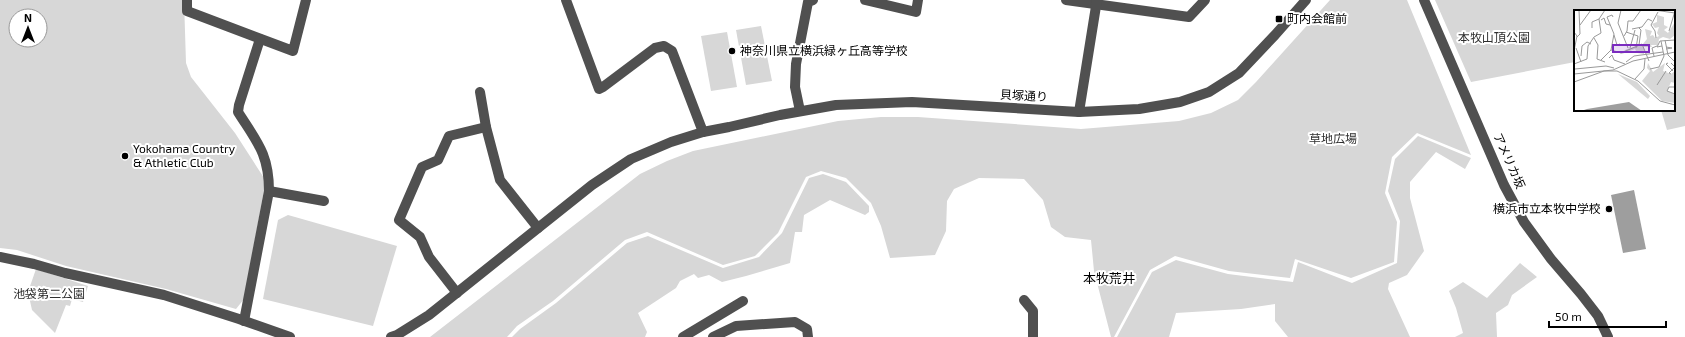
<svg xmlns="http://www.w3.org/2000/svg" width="1685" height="337" viewBox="0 0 1685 337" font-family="'Exo 2','Noto Sans JP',sans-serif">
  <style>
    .green { fill: #d7d7d7; fill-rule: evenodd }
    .water { fill: #9e9e9e }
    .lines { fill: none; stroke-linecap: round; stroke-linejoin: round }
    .minor { stroke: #505050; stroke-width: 10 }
    .poi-dot { fill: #000; stroke: #fff; stroke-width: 1.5 }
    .labels { text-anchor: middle; stroke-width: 4; stroke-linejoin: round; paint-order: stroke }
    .poi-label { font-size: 12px; fill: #000; stroke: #fff; text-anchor: start }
    .park-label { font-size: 12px; fill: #2e2e2e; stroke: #fff }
    .street-label { font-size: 12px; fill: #000; stroke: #fff }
    .neighbourhood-label { font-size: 13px; fill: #000; stroke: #fff }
    .inset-road { fill: none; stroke: #999; stroke-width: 1 }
    .view { fill: #7b2cbf; fill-opacity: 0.15; stroke: #7b2cbf; stroke-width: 2 }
    .inset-edge { fill: none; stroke: #000; stroke-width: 2 }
  </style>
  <rect width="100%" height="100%" fill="#fff"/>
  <g class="green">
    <path d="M0,0H184L186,63L191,77L235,133L264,178V190L244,299L236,309L166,289L66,266L17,250L0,248ZM16,16H40V40H16Z"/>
    <path d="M1330,0H1407L1471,155L1417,133L1392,157L1385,193L1397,222L1394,262L1351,278L1295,259L1290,278L1229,271L1175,256L1150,270L1114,337H1111L1094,271L1091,240L1065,237L1051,227L1043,200L1024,179L979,178L954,189L947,201L946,231L935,255L890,258L881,226L871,203L846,178L821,171L806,177L778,233L755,256L723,265L647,232L625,240L553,301L517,326L507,337H430L640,174L667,161L693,151L838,121L881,117H918L1081,129L1179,121L1211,113L1238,100L1256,82Z"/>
    <path d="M1435,0H1685V126L1667,130L1661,110H1674V11H1575V62L1471,82Z"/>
    <path d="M761,26L772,81L746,85L736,30Z"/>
    <path d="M727,32L737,87L711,91L701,36Z"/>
    <path d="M1418,136L1471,158L1465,169L1436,152L1410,182V198L1424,251L1407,275L1389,283L1388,289L1410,337H1288L1275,321V304L1241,309L1176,313L1169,337H1117L1152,272L1176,260L1228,274L1293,282L1298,262L1352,283L1397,263L1400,221L1388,191L1395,159Z"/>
    <path d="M823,174L846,182L869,206V212L865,215L830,200L804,215L802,232H795L790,263L746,276L722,282L709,275L698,278L694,274L680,281L676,288L638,313L647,332L645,337H512L520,329L556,303L627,243L648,236L723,268L759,257L782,233L809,178Z"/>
    <path d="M288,215L397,246L373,326L263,299L278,220Z"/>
    <path d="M1520,263L1537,277L1512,295L1508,305L1496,313L1497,337H1455L1463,333L1456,308L1449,291L1463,282L1487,298Z"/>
    <path d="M36,269L88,286L83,302L72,299L70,306L66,305L55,333L32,310L28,292Z"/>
  </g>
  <path class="water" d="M1634,190L1646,249L1623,253L1611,195Z"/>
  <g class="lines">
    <g class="minor">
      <path d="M187,0V11L293,51L306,0"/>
      <path d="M566,0L599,89L603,87L655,48L664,46L672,51L703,132"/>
      <path d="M865,0L916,12L918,0"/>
      <path d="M1066,0L1189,17L1205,0"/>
      <path d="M1424,0L1504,185L1524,222L1551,259L1581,294L1598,316L1608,337"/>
      <path d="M480,92L486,127L500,180L538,228"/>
      <path d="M800,111L795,87L796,64L808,2L813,0"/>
      <path d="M1079,112L1097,0"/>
      <path d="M269,191L324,201"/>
      <path d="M0,257L34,264L65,273L164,295L239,319L290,337"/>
      <path d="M457,293L429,257L420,237L399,220L422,167L438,160L449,136L486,127"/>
      <path d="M1024,300L1033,311V337"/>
      <path d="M244,321L269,191C269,154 257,142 238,112L239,105L260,39"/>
      <path d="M391,337L397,335L429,315L592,185L631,159L671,142L703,132L729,127L780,115L836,105L912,102L1079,112L1139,109L1180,102L1209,92L1239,73L1275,35L1306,0"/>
      <path d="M683,337L743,301"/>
      <path d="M713,337L736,326L795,322L807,329L808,337"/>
    </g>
  </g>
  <g class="poi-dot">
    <rect x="1275" y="15" width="8" height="8" rx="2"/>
    <circle cx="732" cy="51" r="4"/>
    <circle cx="125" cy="156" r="4"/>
    <circle cx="1609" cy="209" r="4"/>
  </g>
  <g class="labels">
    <g class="poi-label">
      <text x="1287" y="23">町内会館前</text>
      <text x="740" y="55">神奈川県立横浜緑ヶ丘高等学校</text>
      <text x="133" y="153">Yokohama Country<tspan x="133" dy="14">&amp; Athletic Club</tspan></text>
      <text x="1601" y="213" text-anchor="end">横浜市立本牧中学校</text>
    </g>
    <g class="park-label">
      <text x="1494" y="42">本牧山頂公園</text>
      <text x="1333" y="143">草地広場</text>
      <text x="49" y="298">池袋第二公園</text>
    </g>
    <g class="street-label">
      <text transform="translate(1024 96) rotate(3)" y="4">貝塚通り</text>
      <text transform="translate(1509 161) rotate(66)" y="4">アメリカ坂</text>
    </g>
    <g class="neighbourhood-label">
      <text x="1109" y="283">本牧荒井</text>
    </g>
  </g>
  <g transform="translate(1574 10)">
    <rect width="101" height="101" fill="#fff"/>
    <path d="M83,5L90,7V15L94,17L90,20L94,23L101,12V25L96,29L89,27L85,29L84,35H77L78,37H70V44L63,43L61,39L48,44L46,43L53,39L69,34L73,29L71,19L78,21L76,26L79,25L81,28L85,26L83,23L85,17L81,18L78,14L83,12ZM74,53L79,62L91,53L89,61L97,64L101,61V73L97,72L93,81L101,84V93L88,91L68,71L76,61L73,58ZM44,64L63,72L76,86L74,89Z" fill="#d7d7d7"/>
    <path d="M55,92L68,101H7L13,99Z" fill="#9e9e9e"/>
    <path class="inset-road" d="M47,0L44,13L54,38M80,0L101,3M27,10L30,8L32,14L36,15M6,15L17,0M18,18V12L25,9L31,0M58,19L68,17L74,9L78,11M95,21L101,1M0,22L3,26L0,41M52,22L64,26L62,38M40,25L43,35L46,34M50,26L53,21L54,11H59L67,0M3,27L6,24L5,0M20,28L24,35L23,49L31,52M82,28L81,21L77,15L84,2M91,30L94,45L101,52M65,35L67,20L65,18M88,36L83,37L86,31L101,30M92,37L98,38L92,39M2,38L7,52M56,38L61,20M37,40L40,24L33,7L38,5L39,7M7,46L8,36L13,32L17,34M80,46L78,38L83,36M35,48L38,45L40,50L51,54M27,50L37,40L47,43L68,34L75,51M52,52L60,46L89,42M94,53L92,54L99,61M0,54L13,49L14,36L20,27L27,23L25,9M1,59L32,56L40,58M76,59L85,57L90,46L87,31M0,64L39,60L59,51L101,42M97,64L95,63L101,57L97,53M61,69L70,59L71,49M0,72L30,61H43L64,71L86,91L101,95M83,75L92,61M101,77H95L93,81L101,84"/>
    <path class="view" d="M39,35H75V42H39Z"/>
    <rect width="101" height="101" class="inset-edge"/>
  </g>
  <g transform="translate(28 28)"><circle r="19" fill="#ffffff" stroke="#999999"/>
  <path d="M0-3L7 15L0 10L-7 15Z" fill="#000000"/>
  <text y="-6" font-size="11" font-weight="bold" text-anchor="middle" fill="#000000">N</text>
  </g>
  <path d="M1549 321v6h117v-6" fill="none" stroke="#000000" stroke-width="2"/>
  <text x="1555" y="321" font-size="12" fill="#000000" stroke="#ffffff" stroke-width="3" paint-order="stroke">50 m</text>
</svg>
